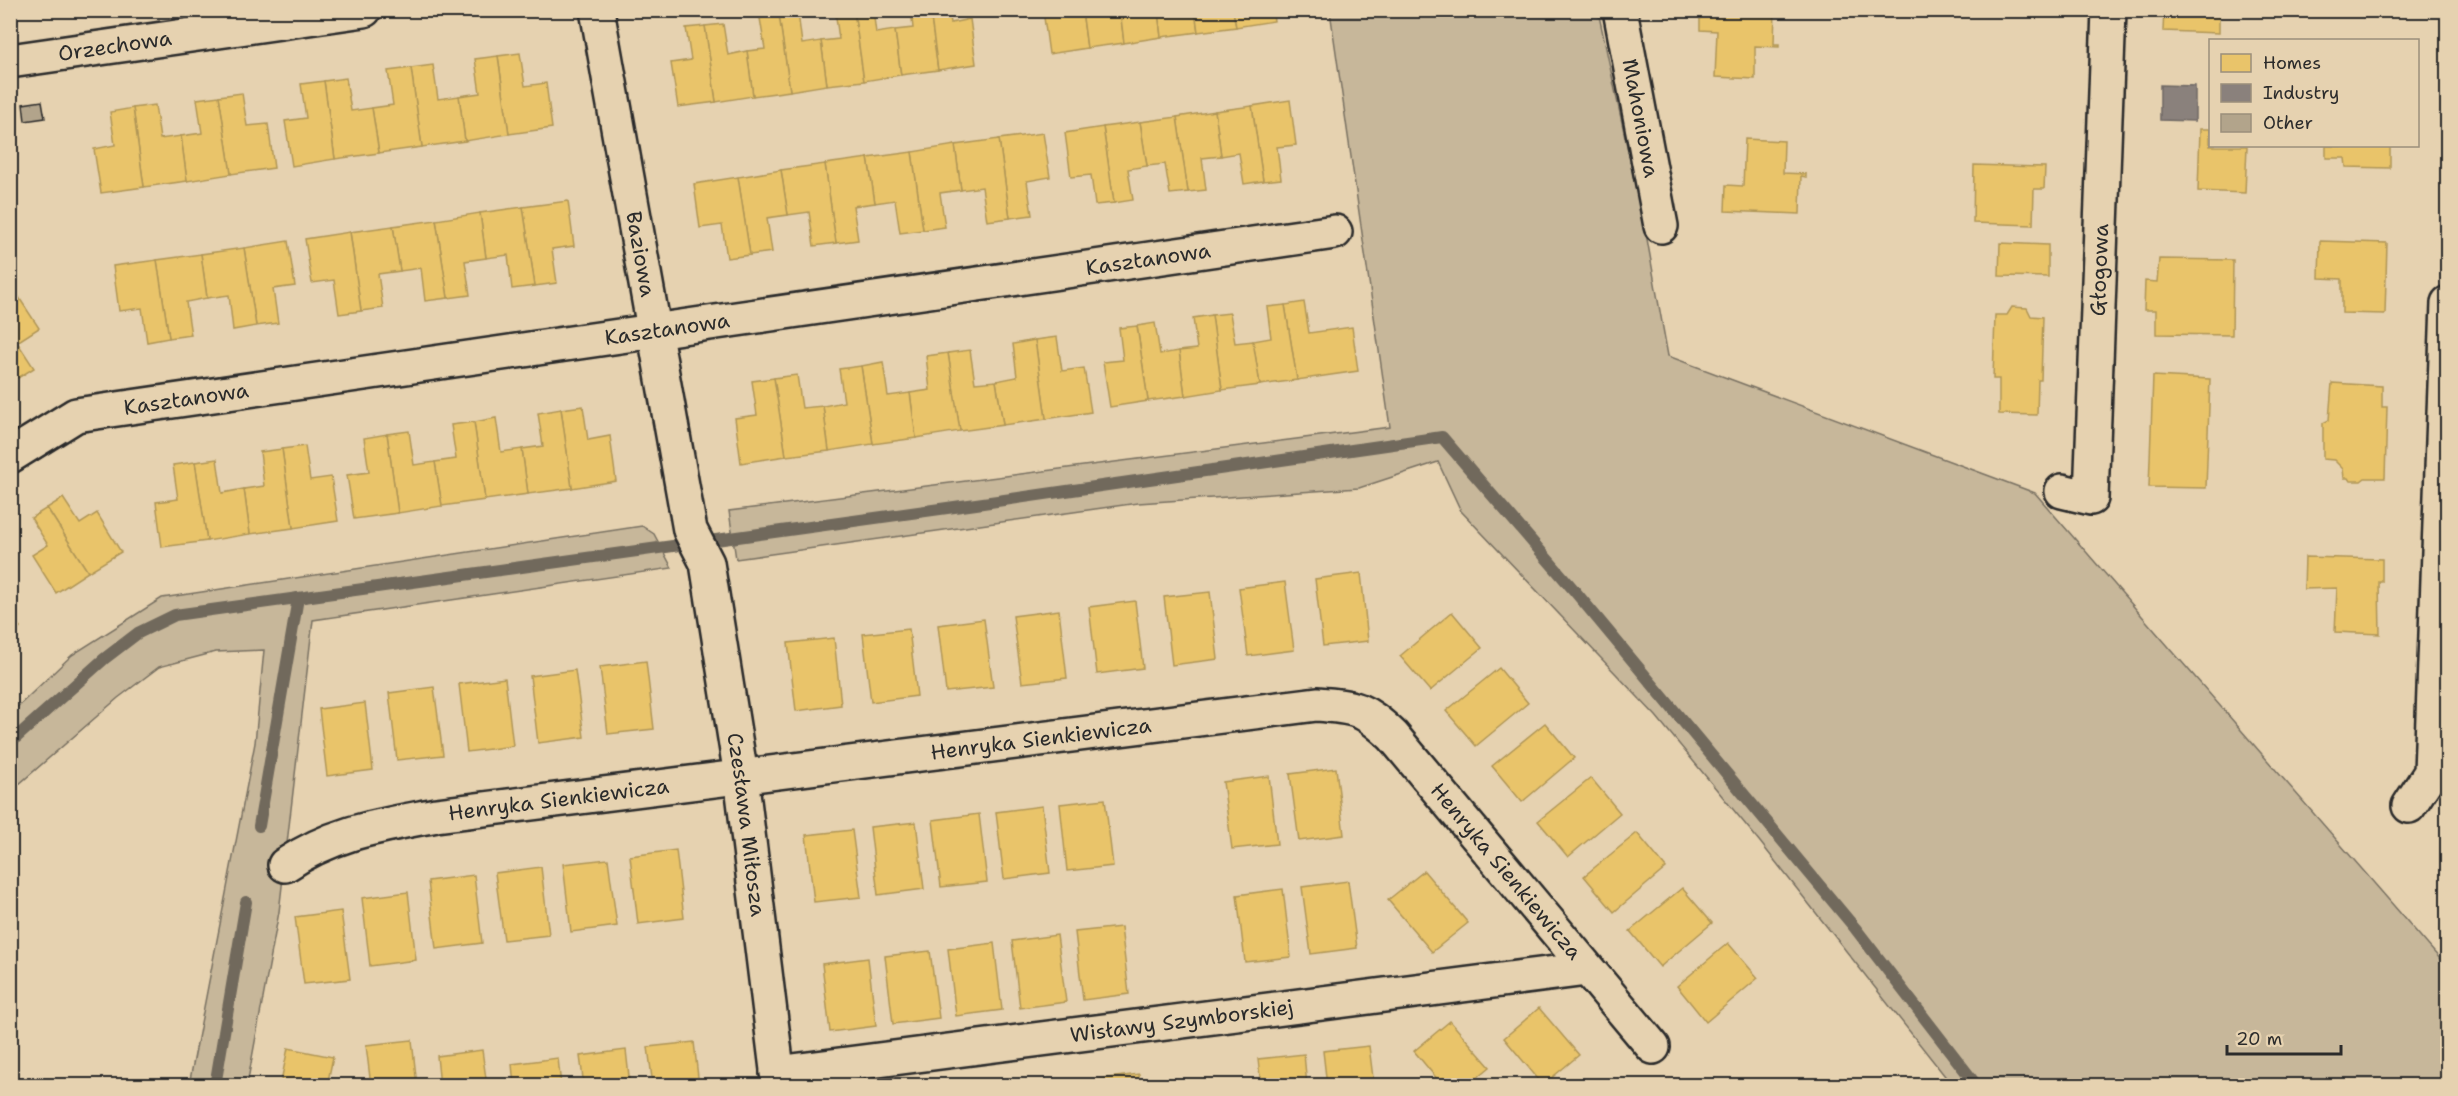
<svg xmlns="http://www.w3.org/2000/svg" width="2458" height="1096" viewBox="0 0 2458 1096" font-family="'Shantell Sans',sans-serif">
  <style>
    .green { fill: #c7b79a; stroke: #797162; stroke-width: 1.5 }
    .homes { fill: #e9c46a; stroke: #b09657; stroke-width: 1.5 }
    .industry { fill: #8a817c; stroke: #6e6764; stroke-width: 1.5 }
    .lines { fill: none; stroke-linecap: round; stroke-linejoin: round }
    .stream { stroke: #71695c; stroke-width: 12 }
    .building { fill: #b2a48b; stroke: #2b2b2b; stroke-width: 1.5 }
    .street-casing { stroke: #2b2b2b; stroke-width: 38 }
    .street { stroke: #e6d2b0; stroke-width: 33 }
    .labels { text-anchor: middle; stroke-width: 6; stroke-linejoin: round; paint-order: stroke }
    .street-label { font-size: 21px; fill: #2b2b2b; stroke: #e6d2b0 }
  </style>
  <rect width="100%" height="100%" fill="#e6d2b0"/>
  <filter id="ink" filterUnits="userSpaceOnUse"><feTurbulence type="fractalNoise" baseFrequency=".0167" numOctaves="2"/><feDisplacementMap in="SourceGraphic" scale="12" xChannelSelector="R" yChannelSelector="G"/><feConvolveMatrix kernelMatrix="1 2 1 2 8 2 1 2 1" color-interpolation-filters="sRGB"/></filter>
  <g filter="url(#ink)">
    <g class="green">
      <path d="M1330,11H1598L1647,239L1668,356L2035,493L2447,967V1085H1952L1760,842L1656,716L1461,511L1438,462L1359,488L1138,503L736,559L729,511L1390,427Z"/>
      <path d="M642,526L654,534L672,568L313,620L279,912L247,1085H189L255,743L264,650L216,652L159,667L118,698L11,791V713L72,655L162,598Z"/>
    </g>
    <g class="homes">
      <path d="M835,10H854L864,81L827,85L821,41L839,39Z"/>
      <path d="M854,10H873L876,33L895,30L901,75L864,81Z"/>
      <path d="M911,10H930L938,70L901,75L895,30L913,28Z"/>
      <path d="M930,10H949L951,23L970,19L976,64L938,70Z"/>
      <path d="M1043,10H1082L1087,48L1049,54Z"/>
      <path d="M1082,10H1120L1124,43L1087,48Z"/>
      <path d="M1120,10H1158L1161,37L1124,43Z"/>
      <path d="M1158,10H1195L1198,32L1161,37Z"/>
      <path d="M1195,10H1233L1236,27L1198,32Z"/>
      <path d="M1233,10H1272L1274,21L1236,27Z"/>
      <path d="M1700,10H1775L1774,44H1779V47L1755,46V79L1715,77L1717,31L1700,30Z"/>
      <path d="M2164,10H2219V33L2163,31Z"/>
      <path d="M798,13L802,44L821,41L827,85L790,91L779,15Z"/>
      <path d="M779,15L790,91L753,96L747,51L765,49L760,18Z"/>
      <path d="M723,24L728,55L747,51L753,96L716,102L705,26Z"/>
      <path d="M705,26L716,102L678,107L671,63L691,60L686,28Z"/>
      <path d="M520,53L525,86L546,83L552,128L509,134L498,56Z"/>
      <path d="M498,56L509,134L465,141L459,96L480,93L475,59Z"/>
      <path d="M433,65L438,99L459,96L465,141L422,147L411,68Z"/>
      <path d="M411,68L422,147L379,153L372,108L393,105L388,71Z"/>
      <path d="M346,78L351,111L372,108L379,153L335,159L324,81Z"/>
      <path d="M324,81L335,159L292,166L285,121L306,118L301,84Z"/>
      <path d="M242,93L247,126L268,124L274,168L231,174L219,96Z"/>
      <path d="M219,96L231,174L187,181L181,136L202,133L197,99Z"/>
      <path d="M1290,100L1296,145L1277,147L1281,179L1263,181L1252,106Z"/>
      <path d="M155,105L160,139L181,136L187,181L144,187L133,108Z"/>
      <path d="M1252,106L1263,181L1244,184L1239,153L1221,156L1215,111Z"/>
      <path d="M133,108L144,187L101,193L94,149L115,145L110,112Z"/>
      <path d="M1215,111L1221,156L1202,158L1206,190L1188,192L1177,117Z"/>
      <path d="M1177,117L1188,192L1170,194L1165,164L1147,166L1140,122Z"/>
      <path d="M1140,122L1147,166L1128,169L1133,200L1114,203L1103,127Z"/>
      <path d="M1103,127L1114,203L1095,205L1091,175L1071,177L1065,133Z"/>
      <path d="M2200,129H2210V146H2247L2245,193L2198,191Z"/>
      <path d="M1043,133L1050,177L1027,181L1032,215L1010,218L999,139Z"/>
      <path d="M999,139L1010,218L987,221L982,187L961,190L955,145Z"/>
      <path d="M1745,139L1784,141L1783,173L1806,174V177L1801,176L1800,214L1725,211L1726,185L1743,186Z"/>
      <path d="M955,145L961,190L940,193L945,227L923,230L912,152Z"/>
      <path d="M2326,146H2390V168L2346,167L2345,158H2326Z"/>
      <path d="M912,152L923,230L900,233L895,200L875,203L868,158Z"/>
      <path d="M868,158L875,203L853,206L858,240L836,243L825,164Z"/>
      <path d="M825,164L836,243L814,246L809,212L788,215L781,170Z"/>
      <path d="M1974,165L2045,167L2044,189H2034L2033,225L1973,223Z"/>
      <path d="M781,170L788,215L767,218L772,252L750,255L738,177Z"/>
      <path d="M738,177L750,255L727,258L722,225L700,228L694,184Z"/>
      <path d="M568,201L574,246L552,249L557,283L535,286L523,207Z"/>
      <path d="M523,207L535,286L512,289L508,255L486,258L480,213Z"/>
      <path d="M480,213L486,258L465,261L470,295L448,298L436,220Z"/>
      <path d="M436,220L448,298L425,301L421,268L400,271L393,226Z"/>
      <path d="M393,226L400,271L378,274L383,308L361,311L350,232Z"/>
      <path d="M350,232L361,311L339,314L334,280L312,283L305,239Z"/>
      <path d="M288,241L295,286L273,289L278,323L256,326L244,248Z"/>
      <path d="M2320,241L2387,243L2385,314L2342,313V279L2319,278Z"/>
      <path d="M2000,243L2048,245V277L1999,276Z"/>
      <path d="M244,248L256,326L233,330L229,295L207,298L201,254Z"/>
      <path d="M201,254L207,298L186,302L191,335L169,338L157,260Z"/>
      <path d="M2159,259L2233,260L2232,335L2156,334V310H2144L2145,281L2157,282Z"/>
      <path d="M157,260L169,338L147,342L142,308L119,311L113,266Z"/>
      <path d="M18,296L39,328L17,342L34,368L18,378L10,367V301Z"/>
      <path d="M1304,302L1309,333L1352,327L1358,371L1297,380L1285,305Z"/>
      <path d="M1285,305L1297,380L1260,385L1253,341L1271,338L1267,307Z"/>
      <path d="M2012,307L2027,308L2031,316L2043,317L2041,380H2038L2037,415L1999,414V379H1993L1995,315H2007Z"/>
      <path d="M1230,313L1235,343L1253,341L1260,385L1222,390L1212,315Z"/>
      <path d="M1212,315L1222,390L1185,396L1179,351L1197,349L1193,318Z"/>
      <path d="M1155,323L1160,354L1179,351L1185,396L1148,401L1137,326Z"/>
      <path d="M1137,326L1148,401L1110,407L1103,362L1123,360L1119,328Z"/>
      <path d="M1057,337L1062,371L1084,368L1091,412L1046,419L1035,340Z"/>
      <path d="M1035,340L1046,419L1003,425L996,381L1017,377L1013,344Z"/>
      <path d="M970,350L975,383L996,381L1003,425L960,431L948,353Z"/>
      <path d="M948,353L960,431L916,438L910,393L930,390L926,356Z"/>
      <path d="M883,362L888,396L910,393L916,438L873,444L861,366Z"/>
      <path d="M861,366L873,444L829,451L823,406L844,402L839,369Z"/>
      <path d="M797,375L802,408L823,406L829,451L786,456L774,378Z"/>
      <path d="M2153,376L2210,379L2206,488L2149,487Z"/>
      <path d="M774,378L786,456L741,463L735,418L757,415L752,381Z"/>
      <path d="M2332,383L2382,386V407H2387L2385,478H2365L2361,481H2350L2348,478H2344L2343,469L2334,460L2323,459V423L2329,420Z"/>
      <path d="M583,406L588,440L610,436L616,481L572,488L561,409Z"/>
      <path d="M561,409L572,488L528,494L522,449L543,446L538,413Z"/>
      <path d="M496,418L501,452L522,449L528,494L485,500L474,422Z"/>
      <path d="M474,422L485,500L442,506L435,462L456,459L451,425Z"/>
      <path d="M409,431L414,465L435,462L442,506L398,513L387,434Z"/>
      <path d="M387,434L398,513L354,519L347,475L369,472L364,438Z"/>
      <path d="M305,446L310,480L331,477L338,521L293,528L282,449Z"/>
      <path d="M282,449L293,528L250,534L244,489L264,486L260,452Z"/>
      <path d="M217,459L222,493L244,489L250,534L207,541L195,462Z"/>
      <path d="M195,462L207,541L162,547L156,502L178,499L173,465Z"/>
      <path d="M63,498L80,524L97,513L121,552L88,572L47,508Z"/>
      <path d="M47,508L88,572L56,593L32,555L48,545L31,518Z"/>
      <path d="M2305,557L2382,559V582H2379L2380,634L2335,632L2337,588L2304,589Z"/>
      <path d="M1361,573L1368,641L1323,646L1315,579Z"/>
      <path d="M1285,582L1294,650L1248,656L1239,588Z"/>
      <path d="M1210,592L1218,659L1172,665L1164,597Z"/>
      <path d="M1135,601L1143,668L1097,674L1089,607Z"/>
      <path d="M1059,610L1067,678L1022,683L1013,616Z"/>
      <path d="M1452,612L1482,648L1430,691L1400,656Z"/>
      <path d="M10,617L20,627L10,637Z"/>
      <path d="M984,619L993,687L946,692L938,625Z"/>
      <path d="M909,629L917,696L871,702L863,634Z"/>
      <path d="M834,638L841,705L796,711L788,643Z"/>
      <path d="M646,661L654,729L608,734L600,667Z"/>
      <path d="M1499,668L1528,703L1476,746L1446,711Z"/>
      <path d="M575,670L584,737L538,743L530,676Z"/>
      <path d="M505,678L513,746L467,752L459,684Z"/>
      <path d="M434,687L443,755L397,760L389,693Z"/>
      <path d="M365,703L373,770L327,776L319,709Z"/>
      <path d="M1545,723L1574,758L1522,802L1492,766Z"/>
      <path d="M1336,768L1344,835L1299,841L1290,774Z"/>
      <path d="M1269,776L1277,844L1232,849L1223,782Z"/>
      <path d="M1591,778L1620,813L1568,857L1538,821Z"/>
      <path d="M1105,799L1113,866L1067,871L1060,804Z"/>
      <path d="M1042,806L1050,873L1004,879L996,812Z"/>
      <path d="M979,814L987,882L941,887L933,820Z"/>
      <path d="M916,822L924,889L878,895L870,827Z"/>
      <path d="M852,830L861,897L814,902L806,835Z"/>
      <path d="M1637,833L1666,868L1614,912L1584,876Z"/>
      <path d="M676,850L684,918L638,924L630,856Z"/>
      <path d="M608,859L617,926L571,932L563,864Z"/>
      <path d="M541,867L549,935L504,940L495,873Z"/>
      <path d="M1424,871L1468,923L1432,952L1388,900Z"/>
      <path d="M474,875L482,943L436,949L428,881Z"/>
      <path d="M1348,881L1357,948L1311,954L1302,887Z"/>
      <path d="M1682,888L1712,923L1660,967L1630,931Z"/>
      <path d="M1283,889L1291,957L1245,962L1237,895Z"/>
      <path d="M408,892L416,960L370,966L362,898Z"/>
      <path d="M341,911L350,979L304,984L295,917Z"/>
      <path d="M1121,927L1129,994L1083,1000L1075,932Z"/>
      <path d="M1057,935L1066,1002L1020,1008L1012,941Z"/>
      <path d="M994,943L1002,1010L956,1016L948,949Z"/>
      <path d="M1728,943L1758,978L1706,1022L1677,986Z"/>
      <path d="M930,951L939,1018L893,1024L885,956Z"/>
      <path d="M868,958L876,1026L830,1032L822,964Z"/>
      <path d="M1539,1008L1579,1055L1543,1085L1504,1038Z"/>
      <path d="M1450,1021L1490,1067L1467,1086H1443L1414,1051Z"/>
      <path d="M412,1040L417,1086H371L366,1045Z"/>
      <path d="M694,1042L699,1086H653L648,1047Z"/>
      <path d="M1369,1046L1374,1086H1327L1323,1051Z"/>
      <path d="M288,1048L333,1057L327,1086H280Z"/>
      <path d="M482,1050L487,1086H440L437,1056Z"/>
      <path d="M626,1050L630,1086H584L580,1056Z"/>
      <path d="M1304,1054L1307,1086H1261L1258,1059Z"/>
      <path d="M558,1058L561,1086H514L512,1064Z"/>
      <path d="M1139,1074L1140,1086H1094L1093,1080Z"/>
      <path d="M1075,1082L1076,1086H1050Z"/>
    </g>
    <path class="industry" d="M2160,85L2195,86V121L2160,120Z"/>
    <g class="lines">
      <g class="stream">
        <path d="M10,743L104,659L138,633L175,615L976,504L1442,437L1573,589L1855,928L1977,1086"/>
        <path d="M259,826L298,598"/>
        <path d="M215,1086L246,902"/>
      </g>
    </g>
    <path class="building" d="M42,101L45,118L25,121L23,104Z"/>
    <g class="lines">
      <g class="street-casing">
        <g id="street">
          <path id="s1" d="M597,10L690,530L707,563L741,776L779,1086"/>
          <path id="s2" d="M1620,10L1661,226"/>
          <path id="s3" d="M10,61L364,10"/>
          <path id="s4" d="M10,456L76,415L1335,232"/>
          <path id="s5" d="M2062,491L2091,498L2109,10"/>
          <path d="M2409,806L2431,772L2448,303"/>
          <path id="s6" d="M285,865C334,832 380,826 436,815L1317,704C1356,707 1363,708 1393,736L1653,1047"/>
          <path id="s7" d="M777,1073L1587,969"/>
        </g>
      </g>
      <use href="#street" class="street"/>
    </g>
  </g>
  <g class="labels">
    <g class="street-label">
      <text dy="7" stroke="none"><textPath href="#s3" startOffset="106">Orzechowa</textPath></text>
      <text dy="7" stroke="none"><textPath href="#s2" startOffset="110">Mahoniowa</textPath></text>
      <text dy="7" stroke="none"><textPath href="#s1" startOffset="248">Baziowa</textPath></text>
      <text dy="7" stroke="none"><textPath href="#s4" startOffset="1161">Kasztanowa</textPath></text>
      <text dy="7" stroke="none"><textPath href="#s5" startOffset="258">Głogowa</textPath></text>
      <text dy="7" stroke="none"><textPath href="#s4" startOffset="675">Kasztanowa</textPath></text>
      <text dy="7" stroke="none"><textPath href="#s4" startOffset="189">Kasztanowa</textPath></text>
      <text dy="7" stroke="none"><textPath href="#s6" startOffset="770">Henryka Sienkiewicza</textPath></text>
      <text dy="7" stroke="none"><textPath href="#s6" startOffset="284">Henryka Sienkiewicza</textPath></text>
      <text dy="7" stroke="none"><textPath href="#s1" startOffset="830">Czesława Miłosza</textPath></text>
      <text dy="7" stroke="none"><textPath href="#s6" startOffset="1310">Henryka Sienkiewicza</textPath></text>
      <text dy="7" stroke="none"><textPath href="#s7" startOffset="408">Wisławy Szymborskiej</textPath></text>
    </g>
  </g>
  <rect width="2458" height="1096" fill="none" stroke="#e6d2b0" stroke-width="36"/>
  <rect x="18" y="18" width="2422" height="1060" fill="none" stroke="#2b2b2b" stroke-width="2" filter="url(#ink)"/>
  <rect x="2209" y="39" width="210" height="108" fill="#e6d2b0" stroke="#9b8f7b" stroke-width="1.5"/>
  <rect x="2221" y="54" width="30" height="18" fill="#e9c46a" stroke="#9b8f7b" stroke-width="1.5"/>
  <text x="2263" y="69" font-size="18" fill="#2b2b2b">Homes</text>
  <rect x="2221" y="84" width="30" height="18" fill="#8a817c" stroke="#9b8f7b" stroke-width="1.5"/>
  <text x="2263" y="99" font-size="18" fill="#2b2b2b">Industry</text>
  <rect x="2221" y="114" width="30" height="18" fill="#b2a48b" stroke="#9b8f7b" stroke-width="1.5"/>
  <text x="2263" y="129" font-size="18" fill="#2b2b2b">Other</text>
  <path d="M2227 1045v9h114v-9" fill="none" stroke="#2b2b2b" stroke-width="3"/>
  <text x="2236" y="1045" font-size="18" fill="#2b2b2b" stroke="#e6d2b0" stroke-width="4.5" paint-order="stroke">20 m</text>
</svg>
